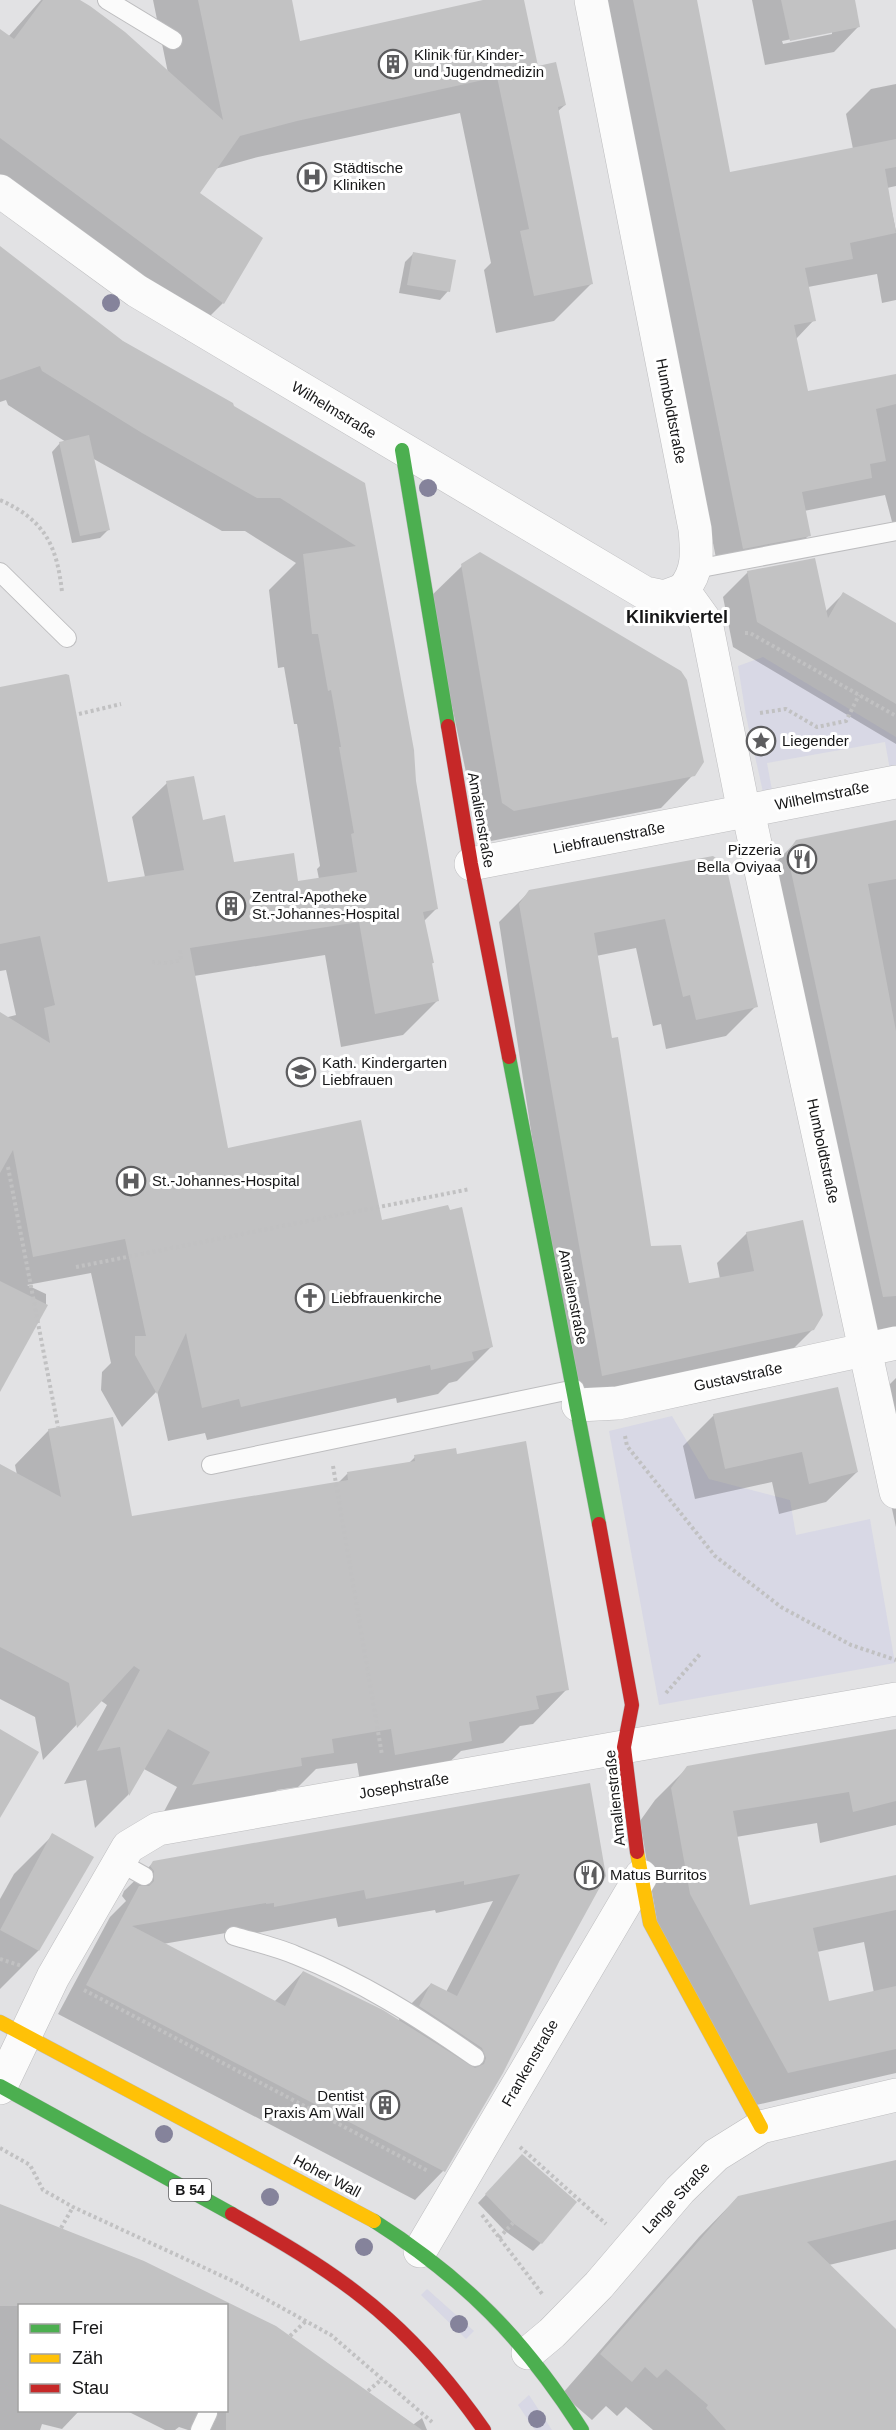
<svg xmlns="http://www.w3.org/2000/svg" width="896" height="2430" viewBox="0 0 896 2430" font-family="Arial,sans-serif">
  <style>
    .green { fill: #d8d8e5 }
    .shadow { fill: #0003; fill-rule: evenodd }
    .building { fill: #c2c2c3; fill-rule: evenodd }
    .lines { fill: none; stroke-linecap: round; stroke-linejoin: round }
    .lane-casing { stroke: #bdbdbf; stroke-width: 20 }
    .street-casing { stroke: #bdbdbf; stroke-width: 34 }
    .fast-casing { stroke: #bdbdbf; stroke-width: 15 }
    .slow-casing { stroke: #bdbdbf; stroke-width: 15 }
    .jam-casing { stroke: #bdbdbf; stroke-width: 15 }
    .path { stroke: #c1c1c2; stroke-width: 4; stroke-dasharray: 3 3; stroke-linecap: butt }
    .lane { stroke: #fbfbfb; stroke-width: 18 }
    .street { stroke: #fbfbfb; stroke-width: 33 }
    .fast { stroke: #4caf50; stroke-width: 14 }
    .slow { stroke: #ffc107; stroke-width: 14 }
    .jam { stroke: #c62828; stroke-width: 14 }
    .tree { fill: #85839b }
    .labels { text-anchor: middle; stroke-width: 6; stroke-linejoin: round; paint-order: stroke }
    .shield { fill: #fff; stroke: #5c5c5d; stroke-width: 1.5 }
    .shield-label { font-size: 14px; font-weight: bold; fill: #161617 }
    .poi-label { font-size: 15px; fill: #161617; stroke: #fff; text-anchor: start }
    .street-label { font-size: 15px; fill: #161617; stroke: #fff }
    .quarter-label { font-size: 18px; font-weight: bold; fill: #161617; stroke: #fff }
  </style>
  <rect width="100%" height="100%" fill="#e2e2e4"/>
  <g class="green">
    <path d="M763,657L896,737V768L890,770L885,742L767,763L772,790L763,792L746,716L738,666Z"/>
    <path d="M672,1416L709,1479L790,1500L796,1535L870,1519L895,1663L659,1705L609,1431Z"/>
    <path d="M427,2289L474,2331L466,2339L421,2295Z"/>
    <path d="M529,2395L552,2430H535L518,2405Z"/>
  </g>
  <g class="shadow">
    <path d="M41,0H77L168,73L153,0H290L299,43L490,0H522L537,68L565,105L557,112L591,284L554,321L496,333L484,270L491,263L460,113L258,157L215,169L198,193L223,303L186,340L0,202V31L8,37Z"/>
    <path d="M604,0H690L728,174L853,149L846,114L871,89L896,84V186L887,188L896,231V300L882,303L877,274L808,287L814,320L796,339L807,393L896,375V537L885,495L804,511L809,535L785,560L719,573Z"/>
    <path d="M752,0H853L858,27L834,52L765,65ZM832,31V34L783,44L782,41Z"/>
    <path d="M0,249L102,328L147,357L363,484L436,909L424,921L433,963L431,964L437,1001L403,1035L341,1047L325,955L194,976L227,1150L381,1222L491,1347L457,1381L449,1383L438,1394L397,1403L396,1398L207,1440L205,1433L168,1441L157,1391L122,1427L101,1390L102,1372L111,1363L91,1273L27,1285L46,1294V1305L0,1389V1019L16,1015L6,970L0,971V688L107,883L145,877L132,817L167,783L202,821L233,864L297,883L319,879L317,869L320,866L297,724H294L284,667L278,668L269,590L296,563L245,531H222L92,458L108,530L100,538L72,543L52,452L60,443L66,442L8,405L6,400L0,402Z"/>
    <path d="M413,254L448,291L440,300L399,293L405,262Z"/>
    <path d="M462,566L693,775L661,808L481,843L429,598Z"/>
    <path d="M748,572L825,612L843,594L896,624V744L733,647L723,597Z"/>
    <path d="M896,821V1329L870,1335L772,866L797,841Z"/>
    <path d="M712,858L756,1006L726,1036L666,1049L661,1024L653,1026L636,948L596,956L650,1247L687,1285L720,1279L717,1263L747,1233L813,1329L782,1360L573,1405L499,922L529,892Z"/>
    <path d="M896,1378V1527L869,1405Z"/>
    <path d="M714,1415L857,1472L826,1502L779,1514L772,1482L695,1499L683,1446Z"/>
    <path d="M49,1430L131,1518L338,1483L347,1474L409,1463L415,1457L456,1455L567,1689L533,1724L520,1726L503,1743L461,1751L436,1775L361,1788L357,1763L316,1769L298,1787L277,1790L266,1800L160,1819L177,1787L144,1769L128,1795L95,1828L86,1780L64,1784L107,1705L100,1700L43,1760L35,1717L0,1699V1466L17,1475L15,1465Z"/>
    <path d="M896,1730V1825L820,1843L817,1823L736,1837L749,1907L896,1876V2073L756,2105L658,1927L640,1821L655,1800L688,1767ZM864,1942L874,1993L828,2003L817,1952Z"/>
    <path d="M589,1785L559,1959L502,2072L443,2171L415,2200L58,2014L110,1917L126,1901L122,1896L124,1891L154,1862ZM493,1901L446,1992L431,1984L402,2013L398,2022L303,1972L274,2002L163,1944L237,1931L246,1935L336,1918L338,1927L435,1910L436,1913Z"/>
    <path d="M53,1835L38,1951L0,1989V1899L14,1874Z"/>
    <path d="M896,2162V2249L829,2265L896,2331V2430H653L626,2407L617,2416L606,2406L592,2420L562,2394L699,2237L738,2197Z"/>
    <path d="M514,2165L541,2243L533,2251L505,2231L478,2203Z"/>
    <path d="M0,2206L144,2263L273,2326L408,2421L410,2427L422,2418L427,2430H188L179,2427L175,2430H165L125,2410H226V2306H20V2410H80L62,2429L42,2424L40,2430H0Z"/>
  </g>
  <g class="building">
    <path d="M43,0H80L90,6L125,32L223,120L198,0H292L300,41L483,0H524L538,66L556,62L566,105L558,107L593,284L534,296L520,231L529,229L497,77L297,121L240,136L200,193L263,238L224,304L0,138V29L14,39Z"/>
    <path d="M633,0H697L730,172L896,139V167L885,169L896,233L850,243L853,259L805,268L816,321L794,325L808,391L896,374V404L876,409L886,461L870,464L872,478L802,492L811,536L743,549Z"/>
    <path d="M781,0H855L860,27L790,41Z"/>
    <path d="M0,246L123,341L233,403L234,406L365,483L414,750L416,781L438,909L423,912L434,963H432L439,1001L375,1014L359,922L190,948L228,1148L361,1120L382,1220L448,1205L450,1210L462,1207L493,1347L472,1352L474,1360L431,1370L430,1365L241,1407L239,1399L202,1408L186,1333L157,1394L135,1355V1336H146L125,1239L33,1257L13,1150L0,1173V1012L50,1043L44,1008L55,1005L40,936L0,944V687L66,674L69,675L108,882L184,870L166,781L194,776L203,820L225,815L234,862L294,853L298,881L357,872L351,834L354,833L339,747H341L331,690L328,691L318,634H312L303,554L356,546L280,498H257L142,433L42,371L40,366L0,380Z"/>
    <path d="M413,252L456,260L450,292L407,285Z"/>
    <path d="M89,435L110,530L80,536L59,442Z"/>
    <path d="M480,552L681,671L687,680L704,762L695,776L514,811L502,803L461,564Z"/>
    <path d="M815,558L828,618L843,592L896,623V704L757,622L747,571Z"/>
    <path d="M896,820V879L868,884L896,1031V1296L883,1297L787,853L796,840Z"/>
    <path d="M713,856L726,865L758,1007L696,1020L690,995L683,997L665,919L594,933L612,1038L618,1037L651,1246L681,1245L689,1283L754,1271L746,1232L803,1220L823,1315L814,1330L602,1376L519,904L529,890Z"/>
    <path d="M0,1281L48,1305L0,1392Z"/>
    <path d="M838,1387L858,1472L809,1484L802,1452L725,1469L713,1414Z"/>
    <path d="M113,1417L132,1516L348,1480L347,1472L415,1461L414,1455L456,1448L457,1454L526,1441L569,1690L536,1696L539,1709L469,1722L472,1741L395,1755L391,1729L332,1739L334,1753L301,1758L302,1766L192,1785L210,1752L168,1729L129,1796L120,1747L97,1751L140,1670L134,1666L77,1728L69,1683L0,1647V1464L61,1497L48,1429Z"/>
    <path d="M0,1729L39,1752L0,1818Z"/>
    <path d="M896,1729V1801L853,1812L849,1792L733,1811L750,1905L896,1875V1910L813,1928L829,2001L896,1986V2049L788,2073L690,1894L671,1788L687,1766Z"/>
    <path d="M590,1783L606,1876L560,1960L503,2073L445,2172L86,1985L139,1886H149L154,1881V1871L150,1866L153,1861ZM520,1874L457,1996L431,1983L419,2006L482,2048L486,2058L484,2064L475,2068L383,2010L303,1971L285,2006L132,1926L266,1903V1904L274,1903V1907L364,1890L366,1899L464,1881V1885Z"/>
    <path d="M52,1833L94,1857L39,1951L0,1930Z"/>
    <path d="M522,2154L577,2202L542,2244L513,2223L485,2194Z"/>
    <path d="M896,2160V2220L807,2242L896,2329V2430H726L706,2408L708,2405L666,2369L657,2378L645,2367L632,2382L600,2354L738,2196Z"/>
    <path d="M0,2204L144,2261L276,2326L422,2430H226V2306H0Z"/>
  </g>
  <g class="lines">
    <g class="lane-casing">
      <g id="lane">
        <path d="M107,0L173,40"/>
        <path d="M696,569L896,531"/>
        <path d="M0,572L67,638"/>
        <path d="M211,1465L575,1389"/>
        <path d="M119,1862L144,1876"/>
        <path d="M234,1936C254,1942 276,1947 295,1955C361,1981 418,2017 475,2057"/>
        <path d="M200,2430L208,2413"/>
      </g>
    </g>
    <g class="street-casing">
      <g id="street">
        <path d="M591,0L695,529C697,552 699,571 683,590"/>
        <path d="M0,191L137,291L645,593L664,597L683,590"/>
        <path d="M683,590L706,622L744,812"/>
        <path d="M748,811L896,1492"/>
        <path d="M471,864L896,782"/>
        <path d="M578,1405L618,1403L896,1343"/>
        <path d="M0,2088L53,1977L128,1847L158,1829L896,1699"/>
        <path d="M420,2251L641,1876"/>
        <path d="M528,2353L552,2333L599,2285L680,2190L716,2155L761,2127L896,2095"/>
      </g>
    </g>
    <g class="fast-casing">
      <g id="fast">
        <path d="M402,450L448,726"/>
        <path d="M509,1057L599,1524"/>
        <path d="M0,2086L232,2214"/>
        <path d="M374,2221C465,2279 524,2339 582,2430"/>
      </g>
    </g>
    <g class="slow-casing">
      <g id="slow">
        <path d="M637,1852L650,1923L761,2127"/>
        <path d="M0,2022L374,2221"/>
      </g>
    </g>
    <g class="jam-casing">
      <g id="jam">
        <path d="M448,726L471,864L509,1057"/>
        <path d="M599,1524L632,1705L624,1747L637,1852"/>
        <path d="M232,2214C287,2245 342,2277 388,2319C425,2352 456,2390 484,2430"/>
      </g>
    </g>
    <g class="path">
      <path d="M0,500C45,520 57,546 62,592"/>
      <path d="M745,633H750L896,716"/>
      <path d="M760,713L786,709L817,727L846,721L859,695"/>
      <path d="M79,714L121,704"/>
      <path d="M152,962L168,963L181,960L180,950"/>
      <path d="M8,1167L58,1427"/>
      <path d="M76,1267L470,1189"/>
      <path d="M625,1436L627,1446L715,1556L781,1607L851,1645L896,1660"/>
      <path d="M333,1466L382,1755"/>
      <path d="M666,1693L701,1653"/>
      <path d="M0,1959L22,1966"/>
      <path d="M84,1990L428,2171"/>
      <path d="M520,2147L606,2224"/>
      <path d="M0,2148L30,2165L43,2190L73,2207L235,2282L331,2335L432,2422"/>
      <path d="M482,2215L543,2295"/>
      <path d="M61,2228L73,2207"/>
      <path d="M499,2238L513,2223"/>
      <path d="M290,2336L306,2321"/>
      <path d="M368,2391L382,2379"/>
    </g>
    <use href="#lane" class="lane"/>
    <use href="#street" class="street"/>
    <use href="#fast" class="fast"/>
    <use href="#slow" class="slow"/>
    <use href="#jam" class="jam"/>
  </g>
  <g class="tree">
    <circle cx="111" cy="303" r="9"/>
    <circle cx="428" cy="488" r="9"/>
    <circle cx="164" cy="2134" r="9"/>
    <circle cx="270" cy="2197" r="9"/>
    <circle cx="364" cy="2247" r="9"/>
    <circle cx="459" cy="2324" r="9"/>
    <circle cx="537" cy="2419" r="9"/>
  </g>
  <defs>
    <g id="building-ring" transform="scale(1.5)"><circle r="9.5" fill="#fff" stroke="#5d5d5f" stroke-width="1.5"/><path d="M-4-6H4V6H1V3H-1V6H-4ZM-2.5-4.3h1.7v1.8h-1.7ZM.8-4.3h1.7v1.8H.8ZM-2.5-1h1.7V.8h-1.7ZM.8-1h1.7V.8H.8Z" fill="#5d5d5f"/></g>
    <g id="hospital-ring" transform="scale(1.5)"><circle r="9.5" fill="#fff" stroke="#5d5d5f" stroke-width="1.5"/><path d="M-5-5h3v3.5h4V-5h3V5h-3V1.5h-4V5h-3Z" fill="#5d5d5f"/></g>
    <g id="sight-ring" transform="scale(1.5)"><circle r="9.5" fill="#fff" stroke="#5d5d5f" stroke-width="1.5"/><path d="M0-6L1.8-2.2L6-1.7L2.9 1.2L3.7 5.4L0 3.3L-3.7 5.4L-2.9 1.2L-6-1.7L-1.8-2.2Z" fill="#5d5d5f"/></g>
    <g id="restaurant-ring" transform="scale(1.5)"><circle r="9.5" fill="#fff" stroke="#5d5d5f" stroke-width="1.5"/><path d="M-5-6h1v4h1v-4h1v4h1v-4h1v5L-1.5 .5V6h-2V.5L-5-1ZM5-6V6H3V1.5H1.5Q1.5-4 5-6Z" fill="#5d5d5f"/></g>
    <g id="school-ring" transform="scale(1.5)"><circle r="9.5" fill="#fff" stroke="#5d5d5f" stroke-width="1.5"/><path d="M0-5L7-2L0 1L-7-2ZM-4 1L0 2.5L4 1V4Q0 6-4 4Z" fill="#5d5d5f"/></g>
    <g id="church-ring" transform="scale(1.5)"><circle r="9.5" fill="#fff" stroke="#5d5d5f" stroke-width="1.5"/><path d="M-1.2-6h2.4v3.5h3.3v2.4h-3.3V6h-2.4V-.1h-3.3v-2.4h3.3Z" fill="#5d5d5f"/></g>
  </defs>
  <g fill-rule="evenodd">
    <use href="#building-ring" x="393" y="64"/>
    <use href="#hospital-ring" x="312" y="177"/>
    <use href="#sight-ring" x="761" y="741"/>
    <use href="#restaurant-ring" x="802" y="859"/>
    <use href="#building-ring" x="231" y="906"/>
    <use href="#school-ring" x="301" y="1072"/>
    <use href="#hospital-ring" x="131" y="1181"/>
    <use href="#church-ring" x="310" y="1298"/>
    <use href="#restaurant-ring" x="589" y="1875"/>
    <use href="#building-ring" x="385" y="2105"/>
  </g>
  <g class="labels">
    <rect class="shield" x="169" y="2179" width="42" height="22" rx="4.5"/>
    <g class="shield-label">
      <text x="190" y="2195">B 54</text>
    </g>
    <g class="poi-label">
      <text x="414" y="60">Klinik für Kinder-<tspan x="414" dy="17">und Jugendmedizin</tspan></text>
      <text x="333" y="173">Städtische<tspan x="333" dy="17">Kliniken</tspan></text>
      <text x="782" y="746">Liegender</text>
      <text x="781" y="855" text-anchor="end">Pizzeria<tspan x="781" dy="17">Bella Oviyaa</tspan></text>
      <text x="252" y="902">Zentral-Apotheke<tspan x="252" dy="17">St.-Johannes-Hospital</tspan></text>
      <text x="322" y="1068">Kath. Kindergarten<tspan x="322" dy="17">Liebfrauen</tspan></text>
      <text x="152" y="1186">St.-Johannes-Hospital</text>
      <text x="331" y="1303">Liebfrauenkirche</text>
      <text x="610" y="1880">Matus Burritos</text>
      <text x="364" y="2101" text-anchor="end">Dentist<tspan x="364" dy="17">Praxis Am Wall</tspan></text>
    </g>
    <g class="street-label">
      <text transform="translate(334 410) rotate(31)" y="5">Wilhelmstraße</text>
      <text transform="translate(671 411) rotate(79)" y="5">Humboldtstraße</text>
      <text transform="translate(822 796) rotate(-11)" y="5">Wilhelmstraße</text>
      <text transform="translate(481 820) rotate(80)" y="5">Amalienstraße</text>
      <text transform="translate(609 838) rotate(-11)" y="5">Liebfrauenstraße</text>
      <text transform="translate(823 1151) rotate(78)" y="5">Humboldtstraße</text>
      <text transform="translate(573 1297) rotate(79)" y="5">Amalienstraße</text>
      <text transform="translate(738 1377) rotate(-12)" y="5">Gustavstraße</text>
      <text transform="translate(404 1786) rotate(-10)" y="5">Josephstraße</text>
      <text transform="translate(615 1798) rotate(-96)" y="5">Amalienstraße</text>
      <text transform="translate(530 2063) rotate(-60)" y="5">Frankenstraße</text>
      <text transform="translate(327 2176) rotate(28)" y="5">Hoher Wall</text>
      <text transform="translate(676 2198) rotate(-47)" y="5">Lange Straße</text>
    </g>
    <g class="quarter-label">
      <text x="677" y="623">Klinikviertel</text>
    </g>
  </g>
  <rect x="18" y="2304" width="210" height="108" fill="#ffffff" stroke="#a2a2a2" stroke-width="1.5"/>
  <rect x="30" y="2324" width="30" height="9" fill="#4caf50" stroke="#a2a2a2" stroke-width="1.5"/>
  <text x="72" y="2334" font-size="18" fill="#161617">Frei</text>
  <rect x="30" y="2354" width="30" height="9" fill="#ffc107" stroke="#a2a2a2" stroke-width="1.5"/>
  <text x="72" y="2364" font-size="18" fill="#161617">Zäh</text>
  <rect x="30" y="2384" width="30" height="9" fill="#c62828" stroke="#a2a2a2" stroke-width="1.5"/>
  <text x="72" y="2394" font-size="18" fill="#161617">Stau</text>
</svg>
